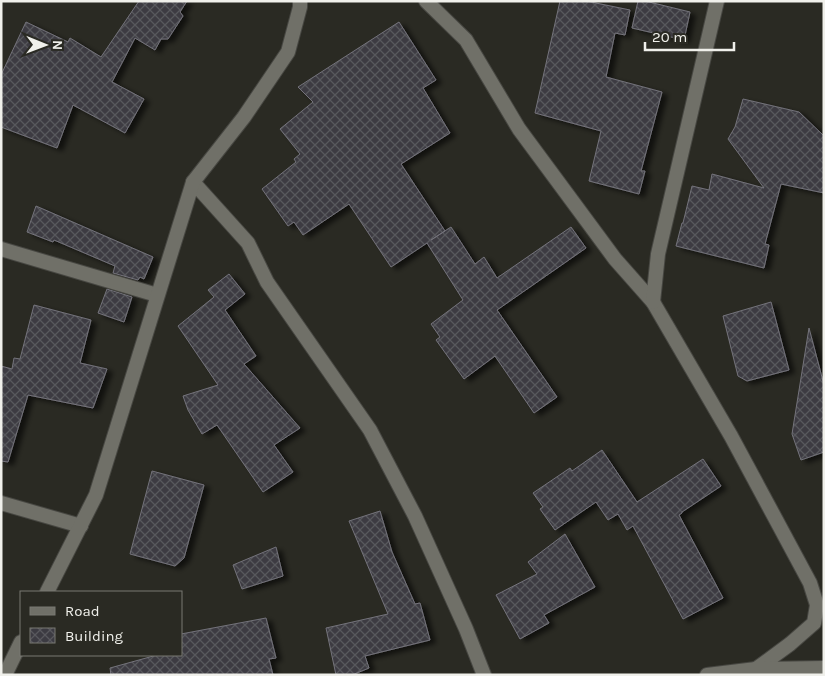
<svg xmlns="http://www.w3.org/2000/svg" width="825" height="676" viewBox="0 0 825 676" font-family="Karla,sans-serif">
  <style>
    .building { fill: url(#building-cross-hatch); stroke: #74737b; filter: url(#shadow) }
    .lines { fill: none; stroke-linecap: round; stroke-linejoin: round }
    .minor-casing { stroke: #474742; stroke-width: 16 }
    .minor { stroke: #707068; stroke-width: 14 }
  </style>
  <defs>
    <pattern id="building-cross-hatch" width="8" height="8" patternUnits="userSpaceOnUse" patternTransform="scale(1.25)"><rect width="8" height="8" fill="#3c3b42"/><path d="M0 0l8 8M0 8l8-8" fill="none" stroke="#58585d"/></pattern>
    <filter id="shadow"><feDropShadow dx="5.5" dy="3" stdDeviation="2.5" flood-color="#0009"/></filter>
  </defs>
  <rect width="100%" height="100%" fill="#2a2a23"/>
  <g class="building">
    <path d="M139,1H187L180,12L183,16L168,39H161L155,50L135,38L112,82L144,99L125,133L73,105L57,148L1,127V75L26,22L68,42L70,38L101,57Z"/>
    <path d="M560,1H586L630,10L625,35L615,33L606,77L662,92L641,171H645L639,194L589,181L601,131L535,113Z"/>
    <path d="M638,1H645L690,12L684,40L632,28Z"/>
    <path d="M399,22L436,80L423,88L450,133L401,164L445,231L431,240L451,227L475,264L484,257L497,278L571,227L586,248L497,310L557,397L534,413L495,356L464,379L436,340L440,337L431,324L463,300L427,243L391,267L349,204L303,235L294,222L288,226L262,189L296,162L294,159L300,154L280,129L313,102L298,87Z"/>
    <path d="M743,99L799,112L824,136V193L781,184L765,244L769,245L764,268L676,246L682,223H683L692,186L709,190L712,174L764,188L728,139L735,127Z"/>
    <path d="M36,206L153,257L144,279L140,277L138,280L113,273L115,266L54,240L53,242L27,232Z"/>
    <path d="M229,274L245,294L225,310L256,356L244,364L300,428L274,445L293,472L263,492L217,425L202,434L188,410L183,396L218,385L178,326L214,297L208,290Z"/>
    <path d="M107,289L132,297L124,322L98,313Z"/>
    <path d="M771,302L789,370L747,381L738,376L723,316Z"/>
    <path d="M34,305L91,320L80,363L107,369L93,408L28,395L8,462L1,461V366L12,369L14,358L20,359Z"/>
    <path d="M809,328L824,385V452L801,460L792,434Z"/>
    <path d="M602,450L637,502L703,459L721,486L682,512V513L679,515L723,598L683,619L633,526L627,530L618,514L608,520L596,502L555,530L540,509L543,507L533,493L570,468L572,471Z"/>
    <path d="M152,471L204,485L184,558L175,566L130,554Z"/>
    <path d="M380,511L392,552L415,604L420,603L430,640L365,656L369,668L352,675H336L326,628L388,614L349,521Z"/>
    <path d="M565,534L595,587L544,615L549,623L520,639L496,595L537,574L528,562Z"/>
    <path d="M276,547L283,576L242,589L233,565Z"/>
    <path d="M266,618L276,658L269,659L273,675H111L110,668L157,655H181V634Z"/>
  </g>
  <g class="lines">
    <g class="minor-casing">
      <g id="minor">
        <path d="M426,1L466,40L519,129L615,259L653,302L731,436L810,583L817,605L814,623L790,644L756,669"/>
        <path d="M193,182L248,243L267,282L370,430L415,516L466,629L484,675"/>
        <path d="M1,249L157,295"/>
        <path d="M653,302L658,254L717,1"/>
        <path d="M1,503L81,526"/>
        <path d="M47,592L96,495L193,182L244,117L288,52L300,7V1"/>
        <path d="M5,675L21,642"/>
        <path d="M707,675L756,669L824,668"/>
      </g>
    </g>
    <use href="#minor" class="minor"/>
  </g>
  <rect width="825" height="676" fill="none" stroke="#f0f0eb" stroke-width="5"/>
  <rect x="20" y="591" width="162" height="65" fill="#2a2a23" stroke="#797973"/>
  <rect x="30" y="607" width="25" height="8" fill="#707068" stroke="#797973"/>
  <text x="65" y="616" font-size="15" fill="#f0f0eb">Road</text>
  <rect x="30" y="628" width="25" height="15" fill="url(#building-cross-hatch)" stroke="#797973"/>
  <text x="65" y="641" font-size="15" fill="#f0f0eb">Building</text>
  <g transform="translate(45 45) rotate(91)" stroke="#2a2a23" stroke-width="4" paint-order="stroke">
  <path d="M0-4L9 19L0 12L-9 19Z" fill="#f0f0eb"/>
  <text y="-8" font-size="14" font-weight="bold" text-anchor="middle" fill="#f0f0eb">N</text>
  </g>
  <path d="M645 42v8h89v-8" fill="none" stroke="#f0f0eb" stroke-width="2.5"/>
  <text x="652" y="42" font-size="15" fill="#f0f0eb" stroke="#2a2a23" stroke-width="4" paint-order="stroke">20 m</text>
</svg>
